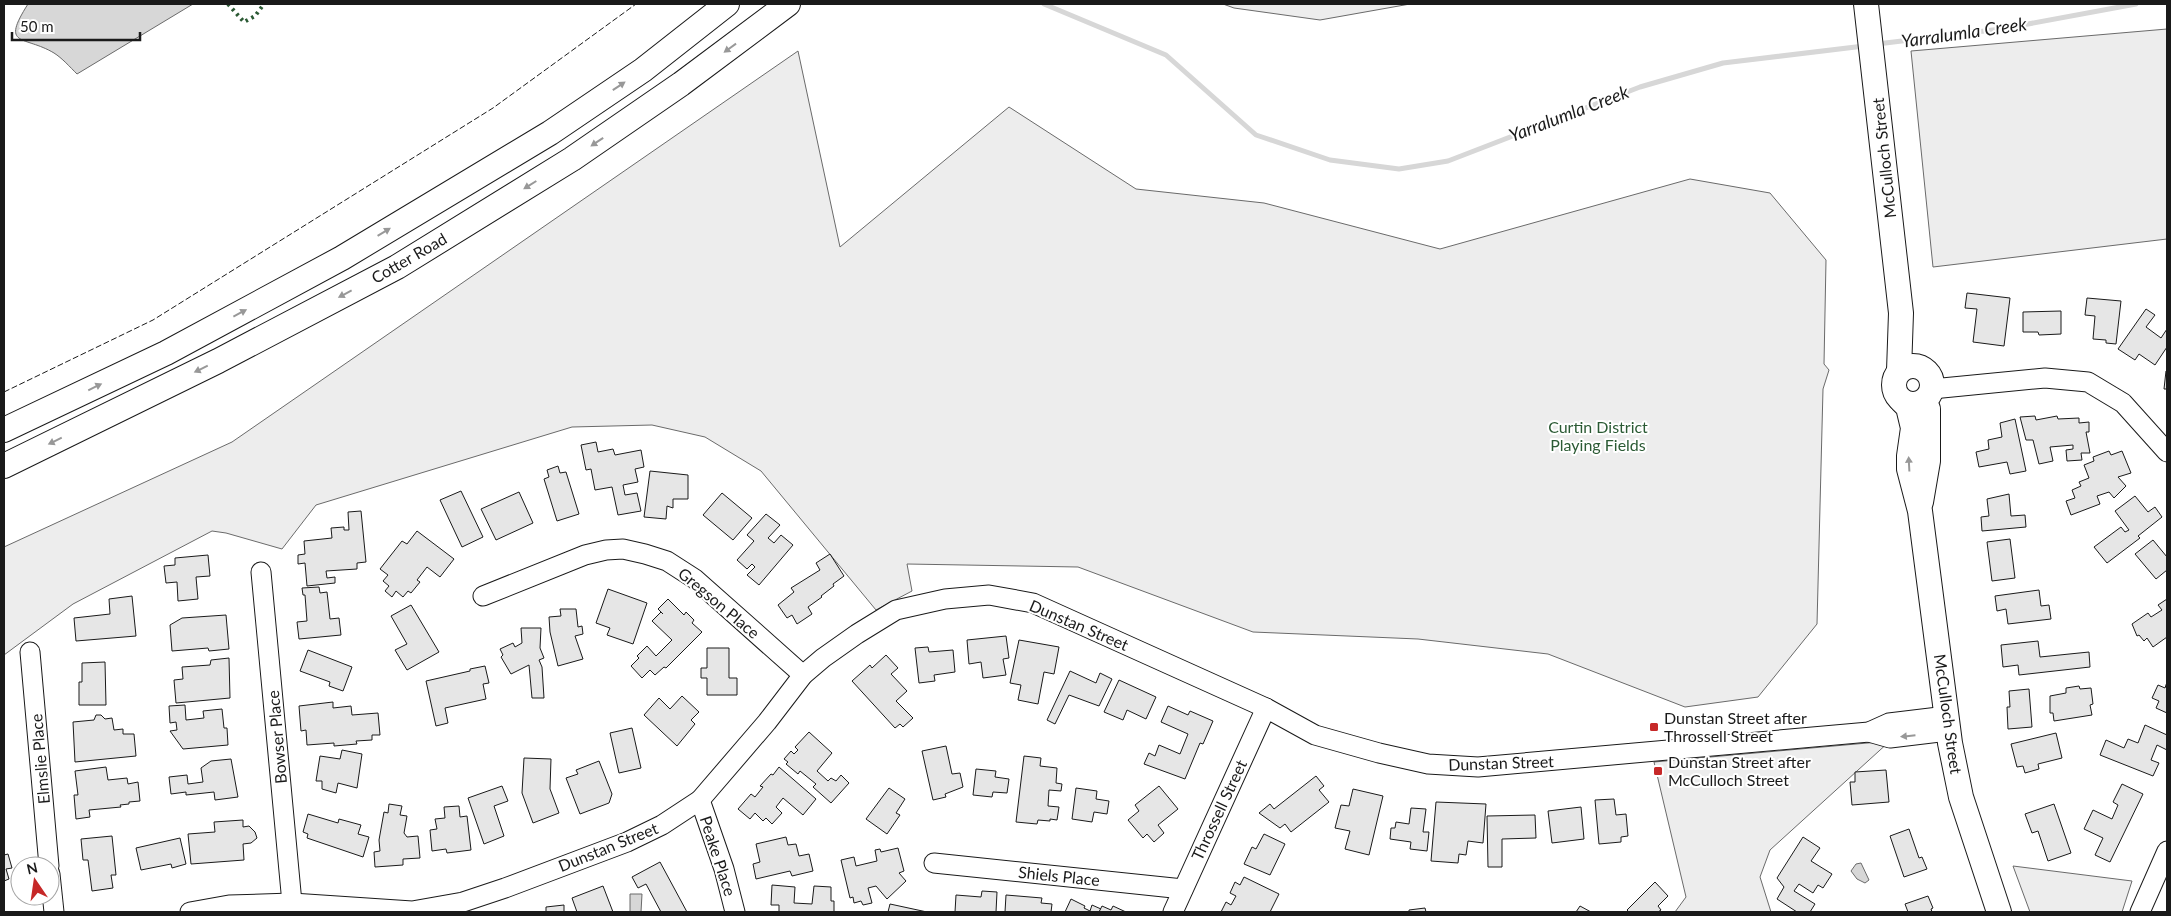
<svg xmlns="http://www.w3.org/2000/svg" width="2171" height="916" viewBox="0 0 2171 916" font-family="Lato,sans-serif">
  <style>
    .built { fill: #ededed; stroke: #6a6a6a }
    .water { fill: #d7d7d7; stroke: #6a6a6a }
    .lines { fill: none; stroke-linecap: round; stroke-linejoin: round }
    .stream { stroke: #d7d7d7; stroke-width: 5 }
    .building { fill: #e6e6e6; stroke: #1a1a1a }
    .minor-casing { stroke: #1a1a1a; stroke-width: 21 }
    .major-casing { stroke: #1a1a1a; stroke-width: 26 }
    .minor { stroke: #fff; stroke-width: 19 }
    .major { stroke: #fff; stroke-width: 24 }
    .hedge { stroke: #2b5a34; stroke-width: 4; stroke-dasharray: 2.5 4; stroke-linecap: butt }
    .fence { stroke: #1a1a1a; stroke-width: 1; stroke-dasharray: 6 2.5; stroke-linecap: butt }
    .oneway { fill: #989898 }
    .poi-dot { fill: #c62828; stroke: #fff; stroke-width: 2 }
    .labels { text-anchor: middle; stroke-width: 4; stroke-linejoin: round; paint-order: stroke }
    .street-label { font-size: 16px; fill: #1a1a1a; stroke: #fff }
    .park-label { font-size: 16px; fill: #2b5a34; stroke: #fff }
    .poi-label { font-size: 16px; fill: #1a1a1a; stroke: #fff; text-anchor: start }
    .water-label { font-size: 18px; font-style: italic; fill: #1a1a1a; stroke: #fff }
  </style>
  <rect width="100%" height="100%" fill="#fff"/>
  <g class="built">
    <path d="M1223,4H1410L1320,20L1234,8Z"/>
    <path d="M2167,29V239L1933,267L1911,51Z"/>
    <path d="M798,51L840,247L1009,107L1136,189L1264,203L1440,249L1690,179L1770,193L1826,260L1824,364L1829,370L1823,389L1817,624L1758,697L1685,707L1548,654L1418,639L1253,632L1078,567L907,564L912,591L876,610L761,471L705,437L652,425L572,427L316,505L282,549L226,533L212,531L73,604L4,655V547L232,442Z"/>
    <path d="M1890,741L1770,850L1760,877L1771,912H1675L1686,897L1654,762Z"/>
    <path d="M2013,866L2132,881L2122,912H2030Z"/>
  </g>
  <g class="water">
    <path d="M28,4H193L77,74C70,67 62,58 54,53C24,35 0,48 28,4Z"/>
    <path d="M1861,863L1869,880L1865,883L1857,879L1851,871L1856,864Z"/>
    <path d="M630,894H642L641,912H630Z"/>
  </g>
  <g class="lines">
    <g class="stream">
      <path d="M1044,4L1166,55L1256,135L1330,160L1399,169L1448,161L1640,87L1723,63L1864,46"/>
      <path d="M1877,44L2001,29L2136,4"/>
    </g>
  </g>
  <g class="building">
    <path d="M1967,293L2010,298L2004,346L1973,342L1977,309L1965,308Z"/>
    <path d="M2087,298L2121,301L2116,344L2106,343V340L2093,339L2095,316L2085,315Z"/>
    <path d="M2146,309L2155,315L2146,327L2161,338L2167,329V347L2155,365L2139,354L2135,360L2118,349Z"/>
    <path d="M2061,311V334L2039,335L2038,332H2023V312Z"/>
    <path d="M2166,371H2167V389H2164Z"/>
    <path d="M2035,416L2036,420L2057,416L2058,419L2079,418V423L2089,422V432H2086L2090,453H2081L2082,460L2067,461L2066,450L2073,449V445L2050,447L2053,461L2039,464L2033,440H2026L2020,417Z"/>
    <path d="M2015,419L2026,471L2010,474L2007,462L1979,467L1976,452L1989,449L1988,440L2002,437L2000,423Z"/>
    <path d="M596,442L598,452L613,449L615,455L641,450L644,467L635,469L638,482L623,485L625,495L637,493L641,511L618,515L612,487L595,490L591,469L586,470L581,445Z"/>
    <path d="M2109,451L2111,455L2122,451L2131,473L2118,477L2126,486L2114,498L2109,492L2097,496L2100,504L2071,515L2066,501L2075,498L2072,490L2081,486L2079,482L2089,478L2084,465L2094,461L2093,457Z"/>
    <path d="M558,466L560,473L566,472L579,514L557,521L544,479L549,477L547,470Z"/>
    <path d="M650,471L688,475V499H673V508L667,506L666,519L644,517Z"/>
    <path d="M461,491L483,537L462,547L440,500Z"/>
    <path d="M519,492L533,523L496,540L481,509Z"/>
    <path d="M722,493L752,518L733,540L703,515Z"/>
    <path d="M2009,494L2011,516L2025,515L2026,527L1982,531L1981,517L1989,516L1987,499Z"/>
    <path d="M2135,496L2148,512L2155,507L2162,517L2138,536L2140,538L2107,563L2094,547L2121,527L2125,532L2129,530L2115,511Z"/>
    <path d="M361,511L366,562L357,563V569L326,571L327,578L335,577V583L307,586L305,563L298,564V555L305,554L304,541L332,538L331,528L344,527V530H349L348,512Z"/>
    <path d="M766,514L780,525L768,538L774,543L781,535L793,545L759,585L747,575L755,567L752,564L747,569L737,560L754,541L747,535Z"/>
    <path d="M417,531L454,559L440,577L427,567L417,580L420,582L411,593L408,591L403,597L396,591L392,597L385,591L389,586L383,581L388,575L380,569L402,541L407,544Z"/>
    <path d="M2010,539L2015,578L1992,581L1987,542Z"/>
    <path d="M2153,540L2167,557V570L2156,579L2135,554Z"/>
    <path d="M830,554L844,576L833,584L834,586L821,596L822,597L808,607L812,614L797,624L792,615L787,618L778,605L794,592L791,588L820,570L816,563Z"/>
    <path d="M208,555L210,576L196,577L198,599L178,601L177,582L166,583L164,566L175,565V558Z"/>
    <path d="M319,587L320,593L327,592L330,619L339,618L341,635L299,639L297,622L307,621L305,595H303L302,588Z"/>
    <path d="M608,589L647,603L633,644L607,635L610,628L596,623Z"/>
    <path d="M2039,590L2041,606L2049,605L2051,619L2008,624L2006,609L1997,611L1995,596Z"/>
    <path d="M132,596L136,636L76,641L74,618L110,614L109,599Z"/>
    <path d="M668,599L684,615L686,612L694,620L692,623L702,632L666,668L664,667L655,675L650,670L642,678L631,666L639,658L637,656L647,646L656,656L672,640L652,621L661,612L663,614L658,609Z"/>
    <path d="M2167,599V637L2153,647L2147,638L2144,641L2139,635L2137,636L2132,624L2148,613L2151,617L2162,610L2158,605Z"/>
    <path d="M411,605L439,652L407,670L395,650L407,644L391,616Z"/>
    <path d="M560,609H576L578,627L582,626L583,634L575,636L583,659L558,666L550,632L549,617L561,616Z"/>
    <path d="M226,615L229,649L209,651L208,648L172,651L170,625L182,618Z"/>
    <path d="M521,628H541L540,648L544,658L539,660L542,667L544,698H532L529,665L511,674L501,657L503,655L500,649L513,643L515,647L522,643Z"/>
    <path d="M1006,636L1009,658L1003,659L1006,675L983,678L981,662L969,664L967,640Z"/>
    <path d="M1019,640L1059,647L1054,674L1044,672L1038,704L1018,700L1021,685L1010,683Z"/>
    <path d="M2038,641L2040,657L2089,652L2090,667L2019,675L2018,665L2003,667L2001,645Z"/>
    <path d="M928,647L929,652L953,650L955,672L934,675L935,681L919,683L915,648Z"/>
    <path d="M707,648H729V678H737V695H707V678H701V668H707Z"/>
    <path d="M308,650L352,667L343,691L329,686L330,682L300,671Z"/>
    <path d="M886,655L898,668L891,674L907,691L896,701L913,718L903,727L900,724L895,728L852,681L870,665L872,668Z"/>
    <path d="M229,658L230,698L176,703L174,680L183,679L182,667L210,665L211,660Z"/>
    <path d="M105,662L106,705H79V682H82V663Z"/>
    <path d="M485,666L489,683L483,684L486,699L445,708L448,723L436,726L426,681L470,671V669Z"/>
    <path d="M1070,671L1096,683L1100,673L1112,679L1099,706L1069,695L1055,724L1047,720Z"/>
    <path d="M1119,680L1156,697L1146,719L1127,710L1123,720L1104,712Z"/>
    <path d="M2167,682V713L2156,708L2159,701L2152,698L2158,685L2165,688Z"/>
    <path d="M2079,686L2080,689L2091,688L2093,704L2090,705L2092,715L2054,721L2053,713H2050V696L2066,693V688Z"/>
    <path d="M2029,689L2032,727L2008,729L2007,707H2010L2009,691Z"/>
    <path d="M682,696L699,712L691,720L695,724L677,746L644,715L659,698L670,709Z"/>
    <path d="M333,702V708L351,706L352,715L378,713L380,735H372V740L356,741L357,744L334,746V743L307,745L306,730L301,731L299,706Z"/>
    <path d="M185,705L186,720L204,718L203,711L222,709L224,728H227L228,745L183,749L170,731L177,730L176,722L170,723L169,706Z"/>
    <path d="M1168,706L1188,715L1190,711L1213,721L1203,744L1200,743L1185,779L1144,764L1149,753L1155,756L1159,745L1180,754L1188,734L1161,722Z"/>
    <path d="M96,715H101L105,719L112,718L114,730L123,729V734H134L136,756L75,762L73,722L94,720Z"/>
    <path d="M2145,725L2167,735V750L2157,745L2151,760L2159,763L2153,776L2100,755L2106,740L2124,748L2128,739L2138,743Z"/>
    <path d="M632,728L641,768L619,773L610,733Z"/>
    <path d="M809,732L832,753L817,771L828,781L831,778L836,781L841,775L849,783L831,803L813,787L816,784L800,771L798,774L786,764L788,762L784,759L791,751L794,754L798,750L795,747Z"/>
    <path d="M2056,733L2062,758L2038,764L2039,769L2025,773L2023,766L2017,767L2011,744Z"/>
    <path d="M946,746L952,774L960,773L963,787L945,794L946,797L933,800L922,751Z"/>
    <path d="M342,750L362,754L357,788L338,783L336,793L322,789V781H316L320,756L340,759Z"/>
    <path d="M1024,756L1041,758L1040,766L1057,768L1056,783L1062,784L1061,791L1049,790L1048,806L1059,807L1057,820L1050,819V821L1038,820L1037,824L1016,822Z"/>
    <path d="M524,758L551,759L550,789L559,813L533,823L522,793Z"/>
    <path d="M231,759L238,797L215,800L214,792L186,795V792L171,794L169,777L187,775L188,784L203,782L201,768L211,761Z"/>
    <path d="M599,761L612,794L609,803L580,814L566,778L578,774L576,770Z"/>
    <path d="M106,767L108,780L127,778L128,784L138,782L140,801L129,802V804L120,805L121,807L89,810L90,817L76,819L74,795H78L75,771Z"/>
    <path d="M779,767L816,799L803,815L783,798L776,807L782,813L772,824L766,818L763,821L755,813L750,819L738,809L751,794L755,797L763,787L760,786L771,774L773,775Z"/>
    <path d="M976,769L996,771L995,777L1009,779L1007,793L993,792L992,797L973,795Z"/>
    <path d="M1886,770L1889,802L1852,805L1850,782H1855V772Z"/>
    <path d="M1316,776L1324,786L1319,790L1329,802L1291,832L1285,824L1280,828L1259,813L1270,804L1274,809Z"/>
    <path d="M2122,784L2143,794L2110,862L2095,855L2103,838L2084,829L2093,810L2112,819L2118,805L2113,802Z"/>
    <path d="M502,786L508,801L494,806L504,836L484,844L468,798Z"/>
    <path d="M1159,786L1178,809L1158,825L1164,833L1154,842L1147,834L1143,838L1128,820L1139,811L1135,805Z"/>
    <path d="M889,788L905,799L896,813L900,815L887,834L866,819Z"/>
    <path d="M1076,788L1097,791L1096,799L1109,801L1107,814L1094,812L1092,822L1072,819Z"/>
    <path d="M1353,789L1383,796L1369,855L1345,849L1350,831L1335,828L1341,805L1349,806Z"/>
    <path d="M1614,799L1616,815L1626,814L1628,836L1621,837V842L1599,844L1595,800Z"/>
    <path d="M1436,802L1486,804L1483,843L1468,841L1466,855L1459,854L1458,863L1431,861Z"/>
    <path d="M389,804L402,806L400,815L407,816L404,833L407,837L418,836L420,858L403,859V865L375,867L374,852L380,851L379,840L384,812L388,813Z"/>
    <path d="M2054,804L2071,853L2048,861L2038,831L2032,833L2025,814Z"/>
    <path d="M459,806L460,817L467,816L471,850L447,853L446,849L432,851L430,830L437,829L435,819L445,818L444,807Z"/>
    <path d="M1581,807L1584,839L1552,843L1548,811Z"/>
    <path d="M1411,808L1426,809L1423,832H1429L1427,851L1410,849L1411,842L1390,839L1391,828H1395L1396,822L1409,824Z"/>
    <path d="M308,814L338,823L339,819L361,825L358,834L369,837L363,857L307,838L308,834L303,832Z"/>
    <path d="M1535,815L1536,838L1502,839V867H1488L1487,816Z"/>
    <path d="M243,820V827L249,826L255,832L257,838L251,843L243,844L244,860L191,864L188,834L215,832L214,822Z"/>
    <path d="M1909,829L1919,858L1922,857L1927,869L1904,877L1890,836Z"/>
    <path d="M1264,834L1285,844L1270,875L1244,864L1252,847L1256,849Z"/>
    <path d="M112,836L116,875H111L113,888L92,891L88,860H83L81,839Z"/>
    <path d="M786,837L788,845L796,844L799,856L809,854L813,871L792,876L790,871L756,879L753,864L760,862L756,844Z"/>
    <path d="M1803,837L1820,848L1811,861L1832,874L1823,888L1818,885L1813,893L1799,884L1794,891L1815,904L1810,912H1797L1777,899L1784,887L1777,878Z"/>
    <path d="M180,838L186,864L172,868L171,864L141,870L136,848Z"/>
    <path d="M898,848L904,871L899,873L906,881L887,899L876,886L868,888L872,903L863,905L861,901L854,903L853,897L850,898L841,860L854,857L856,866L877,861L875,850L880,849L881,852Z"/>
    <path d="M8,854L12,868L6,869L9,879L4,881V855Z"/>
    <path d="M660,862L687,912H661L646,884L638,888L632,877Z"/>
    <path d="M1244,877L1279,894L1270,912H1221L1226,902L1231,905L1236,896L1230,893L1235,882L1240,885Z"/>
    <path d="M1655,882L1668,896L1658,906L1661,910L1658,912H1629L1627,910Z"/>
    <path d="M772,885L795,887L794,903L812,904L814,886L831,887V901H834V912H779V905H771Z"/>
    <path d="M603,886L613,912H577L572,898Z"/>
    <path d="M982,891L997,892L996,912H951H955L956,895L981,897Z"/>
    <path d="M1006,895L1042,898L1041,903L1052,904L1051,912H1005Z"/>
    <path d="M1928,896L1933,908L1931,909L1932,912H1908L1905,904Z"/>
    <path d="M1071,899L1085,906L1084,908L1090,911L1092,905L1101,909L1099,912H1065Z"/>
    <path d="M890,904L927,912H888Z"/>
    <path d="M564,905V912H546V907Z"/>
    <path d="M1102,906L1111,910L1113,906L1126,912H1099Z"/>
    <path d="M1580,906L1591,912H1576Z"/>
    <path d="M1425,908L1426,912H1409V910Z"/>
  </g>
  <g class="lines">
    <g class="minor-casing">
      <g id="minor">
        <path d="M1932,389L2045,378L2088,382L2123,403L2167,452"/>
        <path d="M261,572L292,903"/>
        <path d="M483,596L585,555L606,550L623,549L645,554L667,561L695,579L803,675"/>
        <path d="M30,652L49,866"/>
        <path d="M1869,732L1890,738L1948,731"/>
        <path d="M700,800L724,869L735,912"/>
        <path d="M934,863L1183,889"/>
        <path d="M50,874L54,912"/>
        <path d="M190,912L229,905L292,903L412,911L463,902L505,888L627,842L662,825L700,800L767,722L803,675L823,658L857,634L896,610L945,599L989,595L1033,603L1266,708L1315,735L1379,753L1428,764L1478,767L1869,732L1889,723L1947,716"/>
        <path d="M1173,912L1266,708"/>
        <path d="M2140,912L2167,851"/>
      </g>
    </g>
    <g class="major-casing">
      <g id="major">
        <path d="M1866,4L1901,313L1899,371"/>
        <circle cx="1913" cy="385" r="19"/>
        <path d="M1902,401L1908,407L1913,428L1909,456V469L1920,511L1950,743L1961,797L1999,912"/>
        <path d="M4,430L166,353L342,258L550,133L643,70L727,4"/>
        <path d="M4,466L218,361L397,267L572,159L681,84L788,4"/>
        <path d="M1921,502L1928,461V409"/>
      </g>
    </g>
    <use href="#minor" class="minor"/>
    <use href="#major" class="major"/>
    <path class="hedge" d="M228,4L244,22L255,16L264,4"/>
    <path class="fence" d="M4,392L153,320L493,108L636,4"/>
  </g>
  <defs><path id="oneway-solid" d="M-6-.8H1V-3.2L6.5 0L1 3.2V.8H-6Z" transform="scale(1.25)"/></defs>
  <g class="oneway">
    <use href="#oneway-solid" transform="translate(730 48) rotate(144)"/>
    <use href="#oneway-solid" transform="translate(619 86) rotate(-34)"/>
    <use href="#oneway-solid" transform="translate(597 142) rotate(146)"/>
    <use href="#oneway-solid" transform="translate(530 185) rotate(148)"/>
    <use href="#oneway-solid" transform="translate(384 232) rotate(-31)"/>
    <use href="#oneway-solid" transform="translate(345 294) rotate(152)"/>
    <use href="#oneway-solid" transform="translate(240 313) rotate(-28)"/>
    <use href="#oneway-solid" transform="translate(201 369) rotate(154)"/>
    <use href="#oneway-solid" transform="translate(95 387) rotate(-26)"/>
    <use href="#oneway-solid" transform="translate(55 441) rotate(154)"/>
    <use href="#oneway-solid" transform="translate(1909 464) rotate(-93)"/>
    <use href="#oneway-solid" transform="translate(1908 736) rotate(174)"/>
  </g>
  <g class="poi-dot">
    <rect x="1649" y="722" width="10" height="10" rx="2.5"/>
    <rect x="1653" y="766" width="10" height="10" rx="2.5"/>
  </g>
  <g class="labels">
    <g class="street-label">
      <text transform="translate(1884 158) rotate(-96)" y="6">McCulloch Street</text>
      <text transform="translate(409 258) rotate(-30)" y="6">Cotter Road</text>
      <text transform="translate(719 603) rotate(40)" y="6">Gregson Place</text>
      <text transform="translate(1079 625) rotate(23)" y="6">Dunstan Street</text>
      <text transform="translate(1948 714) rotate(82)" y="6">McCulloch Street</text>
      <text transform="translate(277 737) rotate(-95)" y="6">Bowser Place</text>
      <text transform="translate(40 759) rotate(-95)" y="6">Elmslie Place</text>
      <text transform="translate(1501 763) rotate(-2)" y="6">Dunstan Street</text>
      <text transform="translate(1219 810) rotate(-65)" y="6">Throssell Street</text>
      <text transform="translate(608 847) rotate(-22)" y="6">Dunstan Street</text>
      <text transform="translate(718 856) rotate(72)" y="6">Peake Place</text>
      <text transform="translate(1059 876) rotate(6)" y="6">Shiels Place</text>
    </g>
    <g class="park-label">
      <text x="1598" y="433">Curtin District<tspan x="1598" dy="18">Playing Fields</tspan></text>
    </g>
    <g class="poi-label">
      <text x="1664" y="724">Dunstan Street after<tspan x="1664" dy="18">Throssell Street</tspan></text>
      <text x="1668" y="768">Dunstan Street after<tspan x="1668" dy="18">McCulloch Street</tspan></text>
    </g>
    <g class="water-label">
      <text transform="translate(1964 33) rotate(-8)" y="6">Yarralumla Creek</text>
      <text transform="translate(1569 114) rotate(-21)" y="6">Yarralumla Creek</text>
    </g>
  </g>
  <rect width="2171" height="916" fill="none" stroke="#1a1a1a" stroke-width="10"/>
  <g transform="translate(35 881) rotate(347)"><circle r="24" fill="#ffffff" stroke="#a3a3a3"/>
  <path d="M0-4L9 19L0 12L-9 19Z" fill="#c62828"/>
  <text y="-8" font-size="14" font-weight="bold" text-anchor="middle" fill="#1a1a1a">N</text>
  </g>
  <path d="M12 32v8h128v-8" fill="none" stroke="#1a1a1a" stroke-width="2.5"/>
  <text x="20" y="32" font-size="15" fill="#1a1a1a" stroke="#ffffff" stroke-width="4" paint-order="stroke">50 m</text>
</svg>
